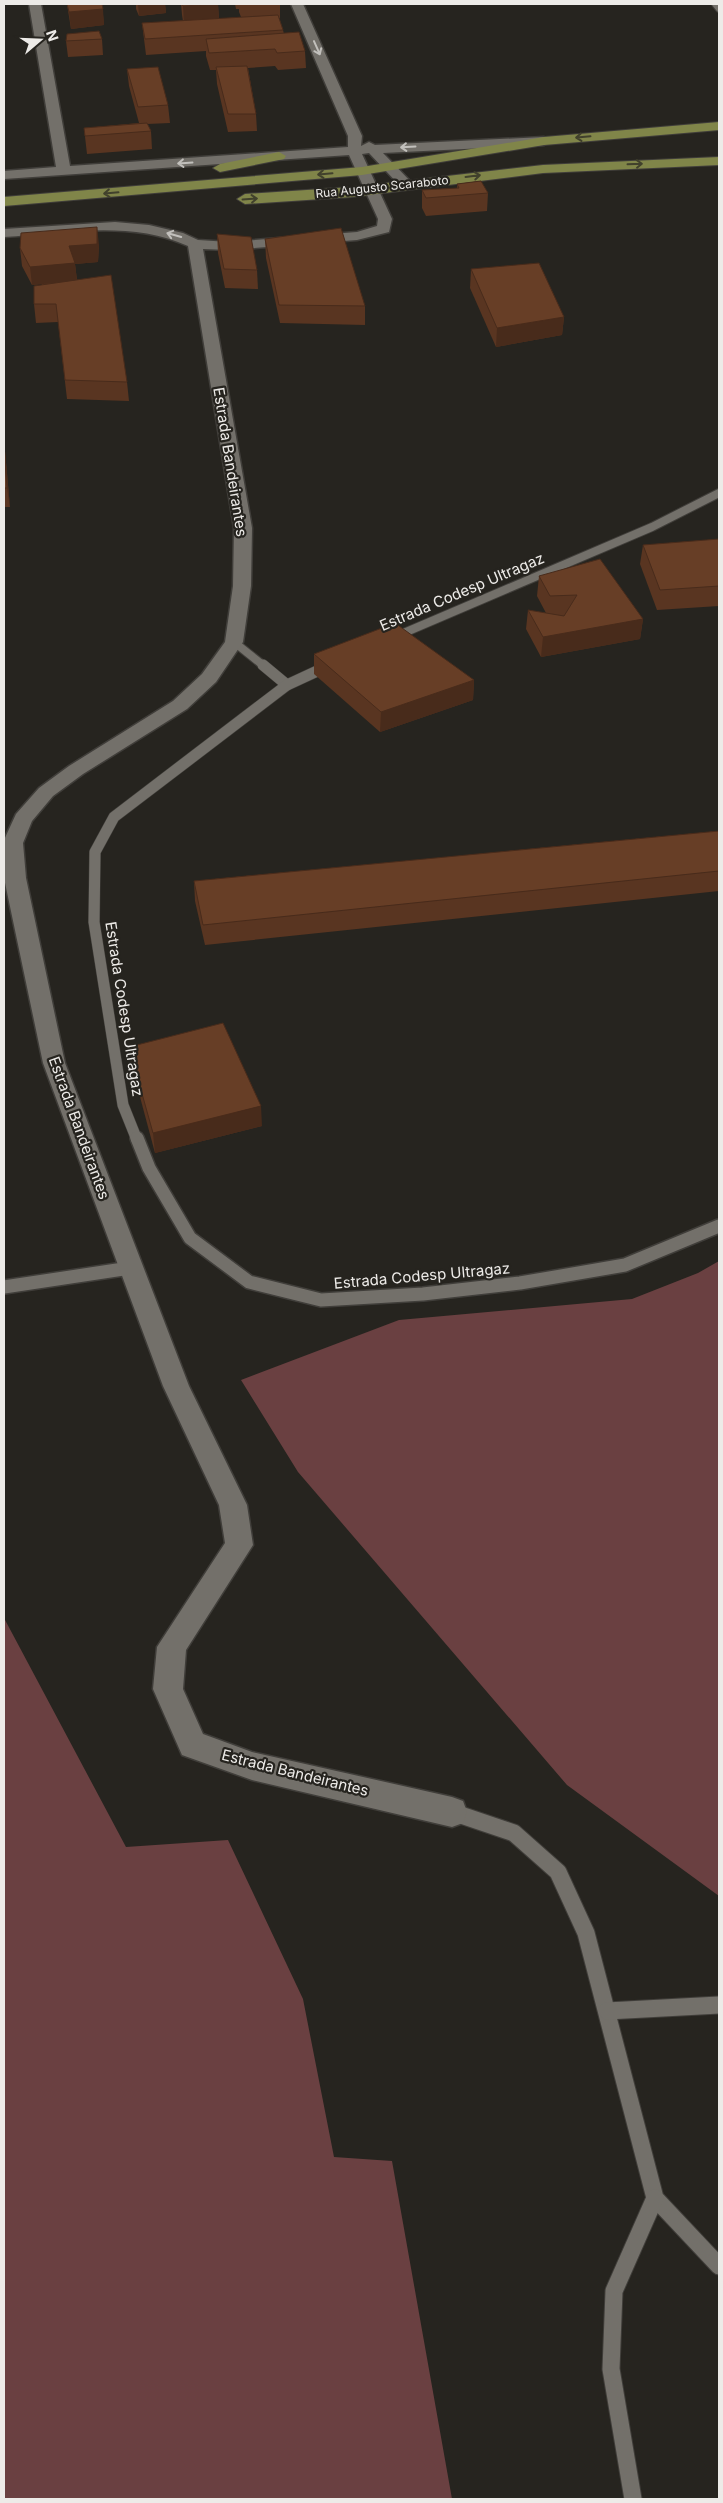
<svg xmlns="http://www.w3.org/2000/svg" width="723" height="2503" viewBox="0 0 723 2503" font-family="Inter,sans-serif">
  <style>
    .green { fill: #6a4041 }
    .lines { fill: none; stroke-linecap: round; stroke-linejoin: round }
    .service-far4-casing { stroke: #403e3a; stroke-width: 8 }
    .service-far3-casing { stroke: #403e3a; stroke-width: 10 }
    .service-far2-casing { stroke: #403e3a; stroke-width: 12 }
    .service-far1-casing { stroke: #403e3a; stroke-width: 16 }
    .service-casing { stroke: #403e3a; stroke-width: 19 }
    .minor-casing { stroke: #403e3a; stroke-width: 3 }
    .primary-casing { stroke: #403e3a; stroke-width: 2 }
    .service-far4 { stroke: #73706a; stroke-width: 6 }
    .service-far3 { stroke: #73706a; stroke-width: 8 }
    .service-far2 { stroke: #73706a; stroke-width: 11 }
    .service-far1 { stroke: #73706a; stroke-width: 13 }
    .service { stroke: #73706a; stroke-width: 17 }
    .minor { fill: #73706a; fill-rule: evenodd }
    .primary { fill: #808549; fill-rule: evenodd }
    .wall { fill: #593521 }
    .shaded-wall { fill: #482b1b }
    .building { fill: #673e26; stroke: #482b1b }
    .oneway { stroke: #c2c0bc }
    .oneway2 { stroke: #41412c }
    .labels { text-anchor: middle; stroke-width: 4.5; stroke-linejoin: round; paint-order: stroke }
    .far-street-label { font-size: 12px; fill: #edebe8; stroke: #26241f }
    .street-label { font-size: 15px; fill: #edebe8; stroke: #26241f }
  </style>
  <rect width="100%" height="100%" fill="#26241f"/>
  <g class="green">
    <path d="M719,1261V1896L567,1785L298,1472L241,1380L399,1320L632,1299L698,1273Z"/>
    <path d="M4,1618L126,1847L228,1840L303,1999L334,2157L392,2161L452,2499H4Z"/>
  </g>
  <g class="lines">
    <g class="service-far4-casing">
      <path id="service-far4" d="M715,4L719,9"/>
    </g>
    <g class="service-far3-casing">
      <g id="service-far3">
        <path d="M392,638L652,527L719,493"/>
        <path d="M234,642L264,666"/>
      </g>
    </g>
    <g class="service-far2-casing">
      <g id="service-far2">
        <path d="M263,665L287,685"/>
        <path d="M137,1140L123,1105L94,922L95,852L114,817L287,685L328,666"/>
      </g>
    </g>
    <g class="service-far1-casing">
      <g id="service-far1">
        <path d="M137,1138L149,1168L190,1238L249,1282L321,1300L423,1294L520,1283L625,1265L719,1226"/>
        <path d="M4,1287L130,1268"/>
      </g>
    </g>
    <g class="service-casing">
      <g id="service">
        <path d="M452,1812L514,1833L558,1872L586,1933L655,2198L719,2266"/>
        <path d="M607,2011L719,2005"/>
        <path d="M633,2499L611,2369L614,2291L655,2198"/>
      </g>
    </g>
    <g class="minor-casing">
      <path id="minor" d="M29,4H41L70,166L348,147V136L291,4H303L362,136L361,146L369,142L375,145L544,137L551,141L544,145L383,153L414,185L407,189L402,188L369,153L362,154L392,219L389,232L357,240L229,250L203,249L252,528L251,586L243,642L216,682L187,709L83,774L53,796L32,821L23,843L26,878L65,1063L189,1386L247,1505L253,1545L186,1650L183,1689L203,1734L252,1752L452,1797L463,1801L467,1812L463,1823L452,1827L252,1780L182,1755L153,1689L157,1647L225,1543L219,1505L163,1386L43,1063L4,878V840L16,814L39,788L69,766L173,701L202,674L225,642L233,586L234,528L188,246C132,220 64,233 4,237V229L115,222L149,225L183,233L198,240L229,242L357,232L377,226L378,219L349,155L4,179V171L56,167Z"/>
    </g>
    <g class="primary-casing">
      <g id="primary">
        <path d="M719,122V130L544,145L362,175L4,206V197L362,167L544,137Z"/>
        <path d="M279,152L286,156L284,159L220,172L213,168L220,164Z"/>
        <path d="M719,157V165L543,173L352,197L245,204L237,199L245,194L352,187L543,165Z"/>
      </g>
    </g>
    <use href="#service-far4" class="service-far4"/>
    <use href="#service-far3" class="service-far3"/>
    <use href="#service-far2" class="service-far2"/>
    <use href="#service-far1" class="service-far1"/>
    <use href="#service" class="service"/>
    <use href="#minor" class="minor"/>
    <use href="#primary" class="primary"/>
  </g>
  <g class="wall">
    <path d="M67,4H102L104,25L71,29Z"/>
    <path d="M136,4H165L166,13L139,16L136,9Z"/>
    <path d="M181,4H218L219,19L241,17L239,12V9H236L235,4H280V18H279L283,30L284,34L305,51L306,68L278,70L275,66L248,68L256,114L257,131L228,132L217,84L216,70H210L206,56V51L146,55L142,23L183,21L182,15Z"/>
    <path d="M102,39L103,55L68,57L66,41Z"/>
    <path d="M127,69L168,105L170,123L147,124L151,131L152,149L87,154L84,128L139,123L129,86Z"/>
    <path d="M457,184L488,193L487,211L426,216L422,208V190L457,188Z"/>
    <path d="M217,234L257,270L258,289L225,288L218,253Z"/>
    <path d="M265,239L365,306V325L280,323L266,258Z"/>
    <path d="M99,245L98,262L75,264L77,280L127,382L129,401L67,399L58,322L36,323L34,304L42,284L32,285L22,266L20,248Z"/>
    <path d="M471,269L564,317L562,335L496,347L470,288Z"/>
    <path d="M4,440L10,507H4Z"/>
    <path d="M719,539V606L657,610L640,564L643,545Z"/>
    <path d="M539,576L643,619L640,639L541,657L526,629L528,610L546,613L537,596Z"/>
    <path d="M314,654L474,680L473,700L380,732L314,674Z"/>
    <path d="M719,831V891L205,945L195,901L194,881Z"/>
    <path d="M129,1047L262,1126L155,1153L132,1067Z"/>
  </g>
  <g class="shaded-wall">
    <path d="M138,4H165L166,13L139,16Z"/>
    <path d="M218,4L219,20L184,23L183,6Z"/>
    <path d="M103,9L104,25L71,29L69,12Z"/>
    <path d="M97,227L99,245L98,262L75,264L77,281L32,285L30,267L69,246Z"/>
    <path d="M564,317L562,335L496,347L497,328Z"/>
    <path d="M4,440L10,507L7,488L4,451Z"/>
    <path d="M643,619L640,639L541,657L543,637Z"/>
    <path d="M474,680L473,700L380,732L381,712Z"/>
    <path d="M261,1106L262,1126L155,1153L153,1133Z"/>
  </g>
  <g class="building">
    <path d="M67,4H102L103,9L69,12Z"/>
    <path d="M182,4H218L183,6Z"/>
    <path d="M278,15L283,30L145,39L142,23Z"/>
    <path d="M99,31L102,39L66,41L67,34Z"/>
    <path d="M299,32L305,51L277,53L275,49L209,53L206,39Z"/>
    <path d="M247,66L256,114H228L216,67Z"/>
    <path d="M158,67L168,105L138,107L127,69Z"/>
    <path d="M147,123L151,131L85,136L84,128Z"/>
    <path d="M481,181L488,193L426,198L422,190L459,188L457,184Z"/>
    <path d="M97,227V244L69,246L75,263L30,267L20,248L21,233Z"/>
    <path d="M341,228L365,306L279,305L265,239Z"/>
    <path d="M217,234L251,237L257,270L224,269Z"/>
    <path d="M539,263L564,317L497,328L471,269Z"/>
    <path d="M111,275L127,382L65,380L56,304H34V286Z"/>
    <path d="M4,451L7,488H4Z"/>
    <path d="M719,539V586L660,590L643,545Z"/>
    <path d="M600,559L643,619L543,637L528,610L564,616L577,595L550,596L539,576Z"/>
    <path d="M395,623L474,680L381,712L314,654Z"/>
    <path d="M719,831V871L203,925L194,881Z"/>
    <path d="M223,1023L261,1106L153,1133L129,1047Z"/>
  </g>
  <defs><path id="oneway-shaft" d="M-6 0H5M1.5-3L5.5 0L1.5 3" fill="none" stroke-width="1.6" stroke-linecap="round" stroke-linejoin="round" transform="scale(1.25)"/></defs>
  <g class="oneway">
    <use href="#oneway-shaft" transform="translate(317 48) rotate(66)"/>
    <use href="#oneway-shaft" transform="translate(408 147) rotate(177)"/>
    <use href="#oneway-shaft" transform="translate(185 163) rotate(176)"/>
    <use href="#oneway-shaft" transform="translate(174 235) rotate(-164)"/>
  </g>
  <g class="oneway2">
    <use href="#oneway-shaft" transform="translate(583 137) rotate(175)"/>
    <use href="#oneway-shaft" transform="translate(635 164) rotate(-2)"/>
    <use href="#oneway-shaft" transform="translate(325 174) rotate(175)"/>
    <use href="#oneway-shaft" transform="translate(473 176) rotate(-7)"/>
    <use href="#oneway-shaft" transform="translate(111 193) rotate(175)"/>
    <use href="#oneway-shaft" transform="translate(250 199) rotate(-4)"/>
  </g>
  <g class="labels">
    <g class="far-street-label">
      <text transform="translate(382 187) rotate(-6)" y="4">Rua Augusto Scaraboto</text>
    </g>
    <g class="street-label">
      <text transform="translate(230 462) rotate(81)" y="5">Estrada Bandeirantes</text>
      <text transform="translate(462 592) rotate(-23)" y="5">Estrada Codesp Ultragaz</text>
      <text transform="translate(124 1009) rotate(81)" y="5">Estrada Codesp Ultragaz</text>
      <text transform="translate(79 1128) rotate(70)" y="5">Estrada Bandeirantes</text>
      <text transform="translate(422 1276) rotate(-5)" y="5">Estrada Codesp Ultragaz</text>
      <text transform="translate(295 1773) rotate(14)" y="5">Estrada Bandeirantes</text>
    </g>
  </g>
  <rect width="723" height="2503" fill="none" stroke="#edebe8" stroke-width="10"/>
  <g transform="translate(40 40) rotate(71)" stroke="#26241f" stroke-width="4" paint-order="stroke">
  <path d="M0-4L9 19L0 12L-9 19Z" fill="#edebe8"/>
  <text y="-8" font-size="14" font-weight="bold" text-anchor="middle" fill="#edebe8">N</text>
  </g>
</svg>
